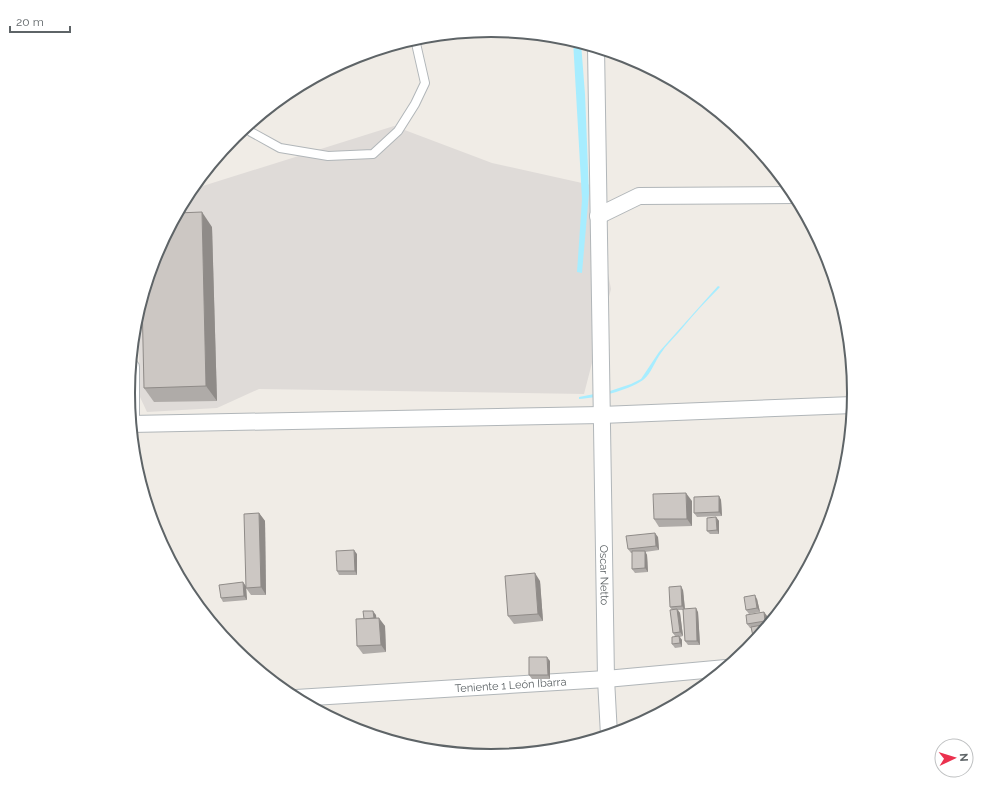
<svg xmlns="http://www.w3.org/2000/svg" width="982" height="786" viewBox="0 0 982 786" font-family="Raleway,sans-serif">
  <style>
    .industrial { fill: #dfdbd8 }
    .water { fill: #a7edff }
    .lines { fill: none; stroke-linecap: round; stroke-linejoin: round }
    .lane-casing { stroke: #b1b6b9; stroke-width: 10 }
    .street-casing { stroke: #b1b6b9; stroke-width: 18 }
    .lane { stroke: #fff; stroke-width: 8 }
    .street { stroke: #fff; stroke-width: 16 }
    .wall { fill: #afaba8 }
    .shaded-wall { fill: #8f8b88 }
    .building { fill: #ccc7c3; stroke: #8f8b88 }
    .labels { text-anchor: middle; stroke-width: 3; stroke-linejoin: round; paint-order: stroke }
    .street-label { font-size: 11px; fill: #5e6467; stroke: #fff }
    .rim { fill: none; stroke: #5e6467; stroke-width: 2 }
  </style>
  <rect width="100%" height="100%" fill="#f0ece6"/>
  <path class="industrial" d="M394,126L492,163L591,185L611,289L584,394L259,389L217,408L147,412L140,397L138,311L156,254L190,190Z"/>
  <g class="water">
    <path d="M573,40L581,43L585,94L589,193L582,273L577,272L582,199Z"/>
    <path d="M718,286L720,287C706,301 692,316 679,332C673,339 666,345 661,353C655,361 651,374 643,380C627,391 597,398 579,399V397L610,391L631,384L641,379L659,352Z"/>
  </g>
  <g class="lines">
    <g class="lane-casing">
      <path id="lane" d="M246,127L251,132L280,148L328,156L373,154L398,131L415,104L425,83L415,39"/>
    </g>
    <g class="street-casing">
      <g id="street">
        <path id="s1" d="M596,47L606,679L609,735"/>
        <path d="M598,216L639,196L795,195"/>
        <path d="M131,367V425"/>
        <path d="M131,424L601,415L853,405"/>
        <path id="s2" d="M296,698L606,679L726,668"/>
      </g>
    </g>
    <use href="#lane" class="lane"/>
    <use href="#street" class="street"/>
  </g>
  <g class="wall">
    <path d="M212,227L217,401L154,402L144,388Z"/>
    <path d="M719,496L721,500L722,516L697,517L694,513Z"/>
    <path d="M692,501V526L659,527L654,519Z"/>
    <path d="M259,513L265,521L266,595H251L246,588L247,600L223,602L221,598L246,586Z"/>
    <path d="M716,517L719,521V534H710L707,531Z"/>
    <path d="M658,537L659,550L645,552L647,555L648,572L635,573L632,569V553H631L628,549Z"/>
    <path d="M357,554V575H339L337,571Z"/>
    <path d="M540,581L543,621L514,624L508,616Z"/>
    <path d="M683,590L685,609L698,612L700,645H688L685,641L683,610H678L680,613L683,636L680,637L682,640V647L675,648L672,644L675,636L673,633L672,610L670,607Z"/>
    <path d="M757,599L760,612L749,614L746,610Z"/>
    <path d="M764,612L767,616L768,624L756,640L753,636L751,628H750L747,624Z"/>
    <path d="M376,615V618L385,626L386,652L363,654L357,646L364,619Z"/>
    <path d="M550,661V679H532L529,675Z"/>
  </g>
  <g class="shaded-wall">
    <path d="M202,212L212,227L217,401L206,386Z"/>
    <path d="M686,493L692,501V526L687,519Z"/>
    <path d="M719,496L721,500L722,516L719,512Z"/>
    <path d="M259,513L265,521L266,595L261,587Z"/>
    <path d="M716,517L719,521V534L717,530Z"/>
    <path d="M655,533L658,537L659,550L656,546Z"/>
    <path d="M354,550L357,554V575L355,571Z"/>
    <path d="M645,551L647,555L648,572L645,568Z"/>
    <path d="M535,573L540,581L543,621L538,614Z"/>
    <path d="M243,582L246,586L247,600L244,596Z"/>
    <path d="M681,586L683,590L685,610L682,606Z"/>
    <path d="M755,595L757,599L760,612L757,608Z"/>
    <path d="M696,608L698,612L700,645L697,641Z"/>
    <path d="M677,609L680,613L683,636L680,632Z"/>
    <path d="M373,611L376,615L377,624L374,620Z"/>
    <path d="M764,612L767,616L768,625L765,621Z"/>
    <path d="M379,618L385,626L386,652L381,645Z"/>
    <path d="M679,636L682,640V647L680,643Z"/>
    <path d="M547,657L550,661V679L548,675Z"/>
  </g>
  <g class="building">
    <path d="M202,212L206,386L144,388L142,299L156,254L178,213Z"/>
    <path d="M686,493L687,519H654L653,494Z"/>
    <path d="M719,496V512L694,513V497Z"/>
    <path d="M259,513L261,587L246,588L244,514Z"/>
    <path d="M716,517L717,530L707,531V518Z"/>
    <path d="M655,533L656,546L628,549L626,536Z"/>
    <path d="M354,550L355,571H337L336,551Z"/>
    <path d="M632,551H645V568L632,569Z"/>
    <path d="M535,573L538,614L508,616L505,576Z"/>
    <path d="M243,582L244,596L221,598L219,585Z"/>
    <path d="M681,586L682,606L670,607L669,587Z"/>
    <path d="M755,595L757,608L746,610L744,597Z"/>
    <path d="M696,608L697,641H685L683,609Z"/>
    <path d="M677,609L680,632L673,633L670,610Z"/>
    <path d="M363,611H373L374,618L364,619Z"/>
    <path d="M764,612L765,621L747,624L746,615Z"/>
    <path d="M379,618L381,645L357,646L356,619Z"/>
    <path d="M768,624V625L760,634L753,636L751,627Z"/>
    <path d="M679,636L680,643L672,644V637Z"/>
    <path d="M529,657H547L548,675H529Z"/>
  </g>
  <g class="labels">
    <g class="street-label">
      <text dy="4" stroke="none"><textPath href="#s1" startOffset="528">Oscar Netto</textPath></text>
      <text dy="4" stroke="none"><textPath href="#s2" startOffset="215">Teniente 1 León Ibarra</textPath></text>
    </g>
  </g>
  <path d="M0 0H982V786H0ZM135 393a356 356 0 1 1 712 0a356 356 0 1 1-712 0Z" fill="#fff" fill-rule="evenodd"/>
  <path class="rim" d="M135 393a356 356 0 1 1 712 0a356 356 0 1 1-712 0Z"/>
  <g transform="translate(954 758) rotate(86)"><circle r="19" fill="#ffffff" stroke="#bfc1c2"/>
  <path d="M0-3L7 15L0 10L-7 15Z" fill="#eb314e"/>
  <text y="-6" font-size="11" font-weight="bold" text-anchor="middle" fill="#5e6467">N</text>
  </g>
  <path d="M10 26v6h60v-6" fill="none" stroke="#5e6467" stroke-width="2"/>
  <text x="16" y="26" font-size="12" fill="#5e6467" stroke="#ffffff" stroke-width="3" paint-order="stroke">20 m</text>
</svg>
